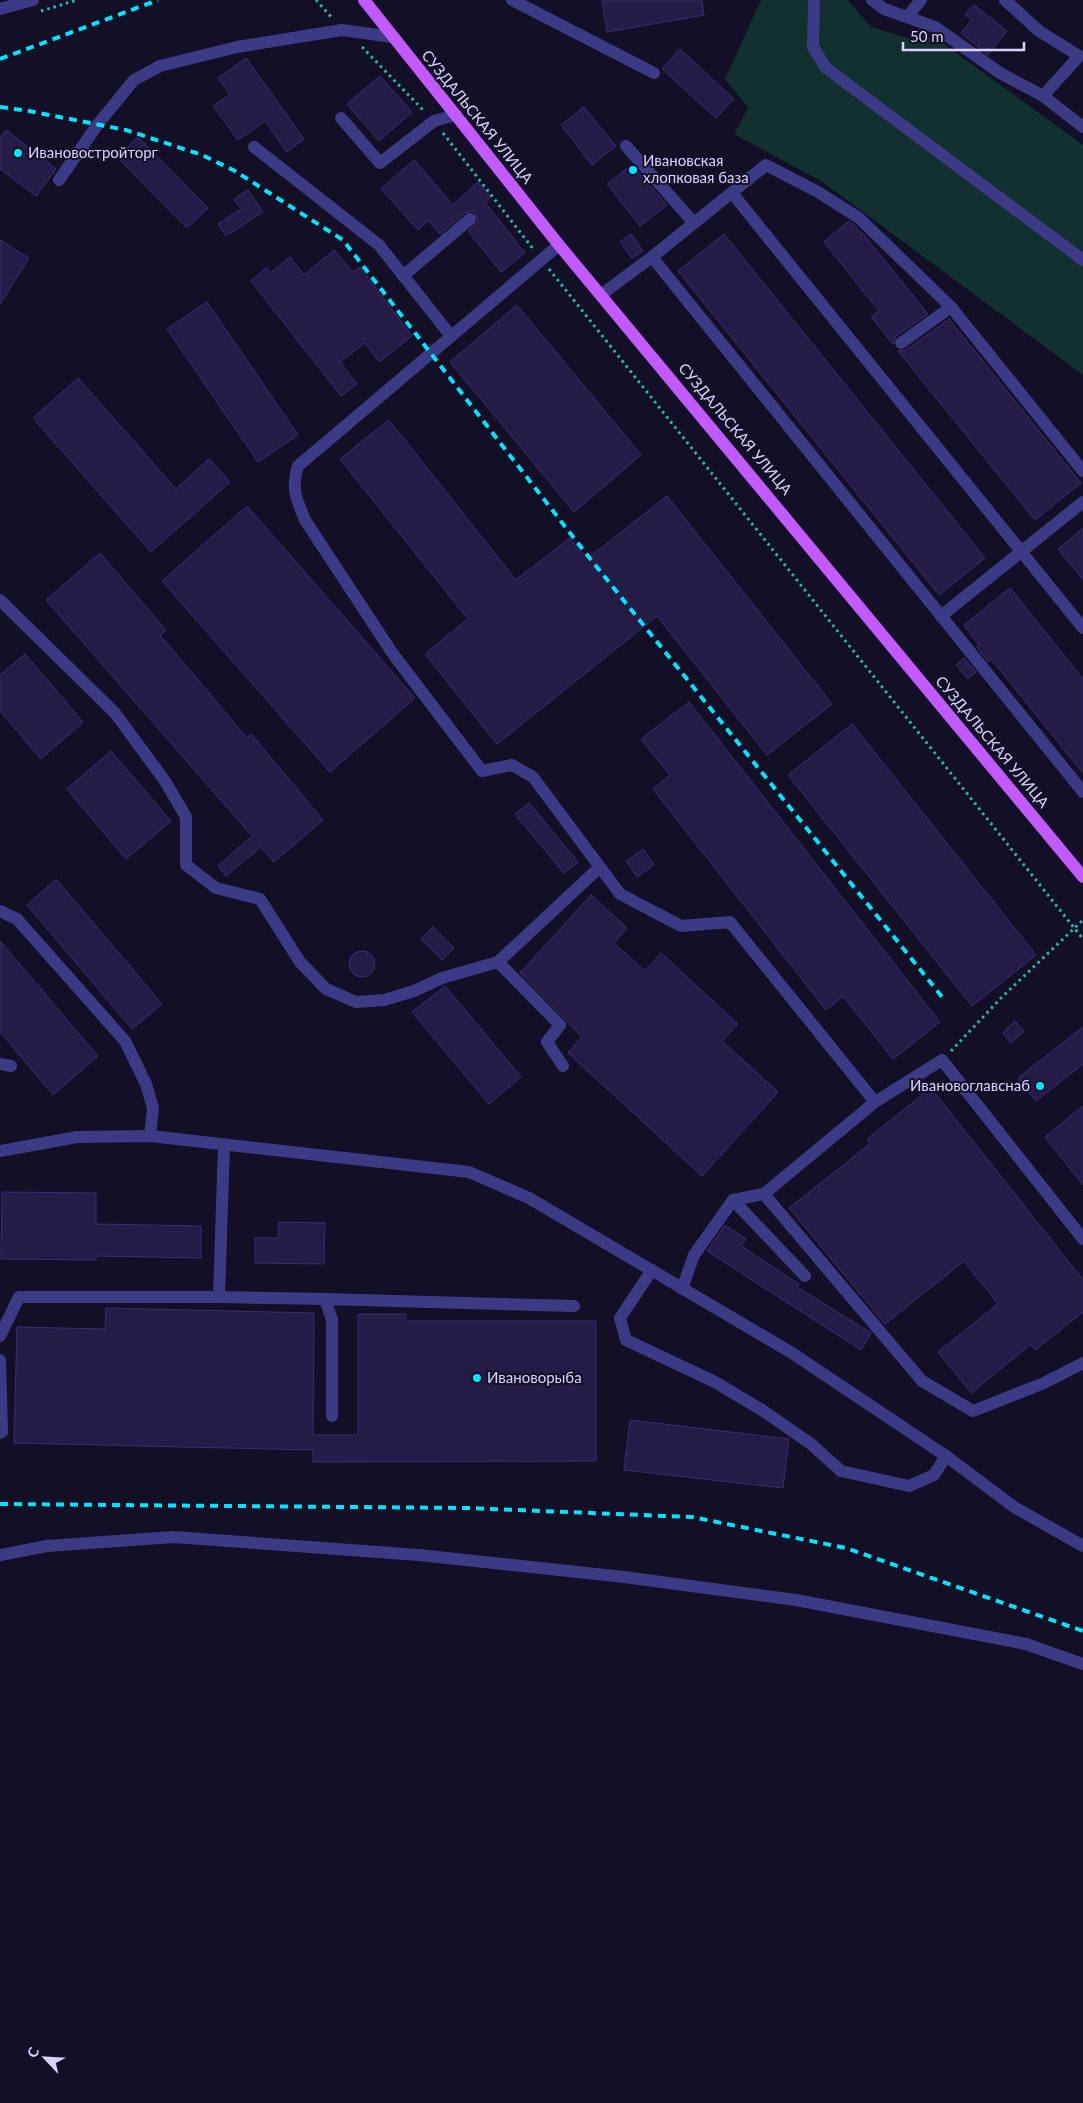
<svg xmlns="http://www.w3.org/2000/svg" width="1083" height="2103" viewBox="0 0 1083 2103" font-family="Lato,sans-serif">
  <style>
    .green { fill: #12302f }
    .building { fill: #241b47; stroke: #3b2d73 }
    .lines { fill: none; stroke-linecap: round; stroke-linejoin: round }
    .path { stroke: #2fb8b0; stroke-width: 3; stroke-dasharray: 2.5 4; stroke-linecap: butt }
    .minor { stroke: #3d3a85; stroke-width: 12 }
    .major { stroke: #c25bff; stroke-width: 12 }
    .rail { stroke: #00e5ff; stroke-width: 4; stroke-dasharray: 8 6; stroke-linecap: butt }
    .poi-dot { fill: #00e5ff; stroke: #130f26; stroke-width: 2 }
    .labels { text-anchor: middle; stroke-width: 4; stroke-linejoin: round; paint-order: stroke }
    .street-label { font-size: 15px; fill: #d9d4ff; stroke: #130f26 }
    .poi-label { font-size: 15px; fill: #d9d4ff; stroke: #130f26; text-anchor: start }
  </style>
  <rect width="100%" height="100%" fill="#130f26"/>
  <path class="green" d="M761,0H848L871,27L907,38L933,36L1083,145V375L821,181L734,134L748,108L725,79Z"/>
  <g class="building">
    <path d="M602,0H702L704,15L607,32Z"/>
    <path d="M974,5L1007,31L988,55L961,33L972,20L965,15Z"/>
    <path d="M680,49L734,99L716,118L662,69Z"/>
    <path d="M246,58L304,139L287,152L265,121L238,140L213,106L230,94L218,78Z"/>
    <path d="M380,76L412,112L379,141L347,104Z"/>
    <path d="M584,107L616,146L592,165L561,125Z"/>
    <path d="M6,130L56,169L36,196L0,169V138Z"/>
    <path d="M138,137L208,208L187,228L117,157Z"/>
    <path d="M414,160L453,205L478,182L491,197L485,202L525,253L501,272L468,231L478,221L476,214L472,211L465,213L440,234L428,220L418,230L381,189Z"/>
    <path d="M632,165L667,205L640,226L607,184Z"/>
    <path d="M248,190L263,212L226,236L218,224L241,209L234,199Z"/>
    <path d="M849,221L864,235L928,314L896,336L893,344L871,317L879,311L824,242Z"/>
    <path d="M631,234L643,251L632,258L620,242Z"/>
    <path d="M724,234L985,558L939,595L678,271Z"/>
    <path d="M0,240L29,258L0,304Z"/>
    <path d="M334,250L353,272L360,267L412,336L379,362L365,343L340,362L357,384L341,396L251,281L266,268L270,273L290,257L304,275Z"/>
    <path d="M207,302L298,435L258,462L167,329Z"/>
    <path d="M517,305L641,455L574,512L450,362Z"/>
    <path d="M949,319L1081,483L1035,520L898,351L906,350Z"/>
    <path d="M78,378L176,489L209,459L230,482L151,552L33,418Z"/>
    <path d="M389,420L516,580L570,538L587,559L667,496L832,704L767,755L657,616L497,744L425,654L468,619L340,459Z"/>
    <path d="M247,506L415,698L330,772L162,581Z"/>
    <path d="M1083,528V580L1058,549Z"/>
    <path d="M100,553L166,630L160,635L247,738L251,734L323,820L274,862L261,847L226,876L218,866L252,836L46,600Z"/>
    <path d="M1010,588L1083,679V773L991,659L988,662L977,647L979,645L964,625Z"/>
    <path d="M25,654L83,722L41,759L0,711V675Z"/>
    <path d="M964,658L976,672L968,679L956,665Z"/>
    <path d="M689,702L940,1022L893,1059L843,996L826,1010L653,789L670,775L641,739Z"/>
    <path d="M852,724L1036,955L972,1006L788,775Z"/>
    <path d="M111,751L171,821L126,859L67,789Z"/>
    <path d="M529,803L578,862L564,873L515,814Z"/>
    <path d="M643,849L654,865L637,877L626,861Z"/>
    <path d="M56,879L162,1004L132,1029L27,905Z"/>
    <path d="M591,895L627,928L614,943L645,971L661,953L738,1024L722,1041L778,1092L702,1176L568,1053L582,1037L520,973Z"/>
    <path d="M433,927L454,948L442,960L421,939Z"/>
    <path d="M0,941L98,1056L53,1095L0,1032Z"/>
    <circle cx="362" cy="964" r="13"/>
    <path d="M445,986L521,1077L489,1104L412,1012Z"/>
    <path d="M1015,1021L1024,1031L1011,1043L1003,1033Z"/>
    <path d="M1083,1027V1064L1036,1101L1018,1078Z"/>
    <path d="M931,1088L1083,1280V1312L1035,1350L1030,1345L971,1393L938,1352L998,1304L964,1261L885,1324L789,1208L870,1144L867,1139Z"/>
    <path d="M1083,1106V1185L1045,1137Z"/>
    <path d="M2,1192L96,1193V1224L201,1226V1258L96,1256V1260L1,1259Z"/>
    <path d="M279,1222L325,1223L324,1264L255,1263V1238H278Z"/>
    <path d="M725,1225L746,1239L741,1246L799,1284L797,1287L871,1333L861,1350L707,1251Z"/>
    <path d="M106,1308L314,1313L313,1435H358V1314H406V1321H596V1461L313,1462V1450L14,1443L17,1327L105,1329Z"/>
    <path d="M630,1420L789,1439L783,1488L624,1470Z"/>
  </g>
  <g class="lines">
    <g class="path">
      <path d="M316,0L333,19"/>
      <path d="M41,11L77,0"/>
      <path d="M362,47L424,111"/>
      <path d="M443,133L534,250"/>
      <path d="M549,269L1083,939"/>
      <path d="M951,1051L1002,997L1083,920"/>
    </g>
    <g class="minor">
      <path d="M512,0L654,73"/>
      <path d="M814,0L813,47L826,68L1083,260"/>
      <path d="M872,0L884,9L935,27L1000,73L1043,96L1083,127"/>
      <path d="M1005,0L1039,31L1079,56L1043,96"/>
      <path d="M0,9L33,0"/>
      <path d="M907,17L921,0"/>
      <path d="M341,118L380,163L434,121L456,115"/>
      <path d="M626,146L694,223"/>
      <path d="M254,147L379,245L451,336"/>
      <path d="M59,180L98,124L134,80L160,66L237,47L342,30L392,37"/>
      <path d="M732,193L1083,628"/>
      <path d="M559,245L298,466C291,489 296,498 305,520L393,654L482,771L512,765L533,777L620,894L681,926L730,922L875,1102L942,1060L1083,1239"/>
      <path d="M652,257L1083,792"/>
      <path d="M403,276L470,219"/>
      <path d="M602,294L652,257L766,165L818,192L859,218L951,307L901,343"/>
      <path d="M951,307L1083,471"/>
      <path d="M0,600L115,713L165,781L186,817V865L216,888L260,899L300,962L326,989L356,1002L384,1000L414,991L442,978L498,962"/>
      <path d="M941,616L1083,502"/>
      <path d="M0,911L17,919L125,1041L146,1084L153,1108L150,1136"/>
      <path d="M0,1064L11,1066"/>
      <path d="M563,1066L547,1042L560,1025L498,962L600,867"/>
      <path d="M0,1151L77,1137L150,1136L469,1172L529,1198L792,1353L946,1456L1014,1507L1083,1546"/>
      <path d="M764,1194L922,1381L973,1411L1044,1383L1083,1363"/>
      <path d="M733,1200L805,1276"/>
      <path d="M652,1270L620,1318L626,1340L715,1382L762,1410L811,1444L841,1471L909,1486L934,1475L946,1456"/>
      <path d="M682,1289L694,1255L733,1200L764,1194L875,1102"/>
      <path d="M219,1297L325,1299L332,1320V1416"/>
      <path d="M325,1299L574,1306"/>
      <path d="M0,1336L19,1297H219L224,1145"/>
      <path d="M0,1360L2,1432L0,1433"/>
      <path d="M0,1555L47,1546L173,1537L419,1555L624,1577L796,1600L1026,1644L1083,1664"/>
    </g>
    <path class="major" d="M364,0L559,245L1083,877"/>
    <g class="rail">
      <path d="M0,59L158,0"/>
      <path d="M0,107L29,111L126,130L202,155L235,171L343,240L584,551L943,998"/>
      <path d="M0,1504L467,1508L692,1517L846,1548L1083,1631"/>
    </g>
  </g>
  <g class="poi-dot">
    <circle cx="18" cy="153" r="5"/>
    <circle cx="633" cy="170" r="5"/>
    <circle cx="1040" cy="1086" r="5"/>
    <circle cx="477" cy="1378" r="5"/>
  </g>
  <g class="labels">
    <g class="street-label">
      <text transform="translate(477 117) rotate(51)" y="5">СУЗДАЛЬСКАЯ УЛИЦА</text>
      <text transform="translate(735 429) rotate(50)" y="5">СУЗДАЛЬСКАЯ УЛИЦА</text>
      <text transform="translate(992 742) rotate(50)" y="5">СУЗДАЛЬСКАЯ УЛИЦА</text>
    </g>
    <g class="poi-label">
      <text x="28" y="158">Ивановостройторг</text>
      <text x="643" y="166">Ивановская<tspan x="643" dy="17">хлопковая база</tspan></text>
      <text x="1030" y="1091" text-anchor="end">Ивановоглавснаб</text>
      <text x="487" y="1383">Ивановорыба</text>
    </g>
  </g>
  <g transform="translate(45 2058) rotate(295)" stroke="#130f26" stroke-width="4" paint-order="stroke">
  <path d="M0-4L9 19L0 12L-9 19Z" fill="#d9d4ff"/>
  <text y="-8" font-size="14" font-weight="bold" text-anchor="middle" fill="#d9d4ff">С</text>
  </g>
  <path d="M903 42v8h121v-8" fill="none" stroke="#d9d4ff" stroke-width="2.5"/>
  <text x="910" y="42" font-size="15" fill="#d9d4ff" stroke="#130f26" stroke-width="4" paint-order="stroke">50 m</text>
</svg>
